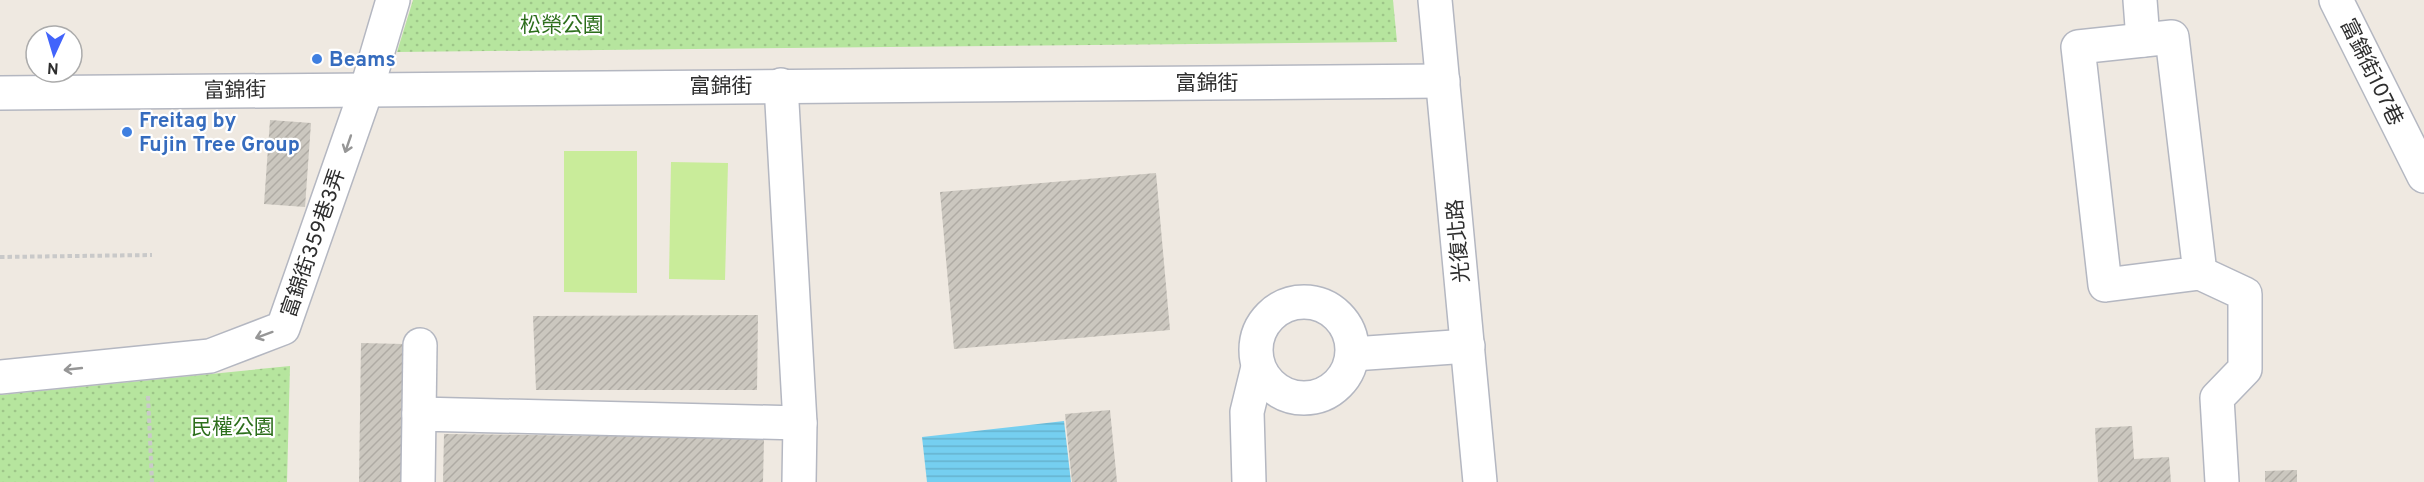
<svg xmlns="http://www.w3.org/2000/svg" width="2424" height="482" viewBox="0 0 2424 482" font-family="Overpass,'Noto Sans TC',sans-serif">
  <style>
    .park { fill: url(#park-dots) }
    .pitch { fill: #c9ec9a }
    .water { fill: url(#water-rules) }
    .building { fill: url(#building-hatch) }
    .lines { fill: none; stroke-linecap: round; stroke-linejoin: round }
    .minor-casing { stroke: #b4b7c1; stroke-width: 36 }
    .path { stroke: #c9c9c9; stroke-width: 4; stroke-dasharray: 4.5 3; stroke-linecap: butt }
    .minor { stroke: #fff; stroke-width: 33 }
    .oneway { stroke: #969696 }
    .shop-dot { fill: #3f7fe0; stroke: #fff; stroke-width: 2 }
    .labels { text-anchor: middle; stroke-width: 4.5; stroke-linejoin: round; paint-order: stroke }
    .park-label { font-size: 21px; fill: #2c6e1b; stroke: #fff }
    .shop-label { font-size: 21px; font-weight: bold; fill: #366cbe; stroke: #fff; text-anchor: start }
    .street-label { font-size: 21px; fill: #2e2e2e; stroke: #fff }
  </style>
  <defs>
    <pattern id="park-dots" width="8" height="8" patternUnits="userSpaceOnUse" patternTransform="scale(1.5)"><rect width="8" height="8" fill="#b6e59e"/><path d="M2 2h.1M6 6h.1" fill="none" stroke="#9dc588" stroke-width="1.8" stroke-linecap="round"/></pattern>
    <pattern id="water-rules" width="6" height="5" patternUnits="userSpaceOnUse" patternTransform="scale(1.5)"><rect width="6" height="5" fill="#75cff0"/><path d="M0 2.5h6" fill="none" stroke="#66b2ce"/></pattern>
    <pattern id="building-hatch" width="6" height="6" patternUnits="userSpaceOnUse" patternTransform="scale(1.5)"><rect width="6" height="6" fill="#cbc7bf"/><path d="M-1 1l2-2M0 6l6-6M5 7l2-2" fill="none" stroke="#afaba4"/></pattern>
  </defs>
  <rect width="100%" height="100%" fill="#efe9e1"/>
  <g class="park">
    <path d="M413,0H1393L1397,42L397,52Z"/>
    <path d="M290,366L287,482H0V395Z"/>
  </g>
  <g class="pitch">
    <path d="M564,151H637V293L564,292Z"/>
    <path d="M671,162L728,163L725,280L669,279Z"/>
  </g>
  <path class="water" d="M1064,421L1071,482H927L922,437Z"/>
  <g class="building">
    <path d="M270,120L311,123L305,207L264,204Z"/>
    <path d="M1156,173L1170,330L954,349L940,192Z"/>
    <path d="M758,315L757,390H536L533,316Z"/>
    <path d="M361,343L404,344L403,482H359Z"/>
    <path d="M1110,410L1117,482H1072L1065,414Z"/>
    <path d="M2132,426L2134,459L2169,457L2171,482H2098L2095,428Z"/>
    <path d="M444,434L764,438L763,482H443Z"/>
    <path d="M2297,470V482H2265V471Z"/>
  </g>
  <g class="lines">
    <g class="minor-casing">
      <g id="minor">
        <path d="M1435,0L1480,482"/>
        <path d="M2140,0L2143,40"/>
        <path d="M2336,0L2424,176"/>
        <path d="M781,85L800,423L799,482"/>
        <path d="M0,93L1443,81"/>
        <path d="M2200,273L2172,37L2078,47L2105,285L2200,273L2245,294V369L2217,398L2222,482"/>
        <circle cx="1304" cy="350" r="48"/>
        <path d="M1353,354L1468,346"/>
        <path d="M0,377L210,356L283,328L367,88L393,0"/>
        <path d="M419,414L420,345"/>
        <path d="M418,482L419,414L800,423"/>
        <path d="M1249,482L1247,412L1258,367"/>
      </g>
    </g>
    <g class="path">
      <path d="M0,257L152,255"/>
      <path d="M148,396L152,482"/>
    </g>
    <use href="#minor" class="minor"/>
  </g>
  <defs><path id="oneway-shaft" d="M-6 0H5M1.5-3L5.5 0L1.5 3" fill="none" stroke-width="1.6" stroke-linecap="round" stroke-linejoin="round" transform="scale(1.5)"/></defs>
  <g class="oneway">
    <use href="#oneway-shaft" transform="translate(348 144) rotate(109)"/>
    <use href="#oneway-shaft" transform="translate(264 335) rotate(160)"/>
    <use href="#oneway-shaft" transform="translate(73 369) rotate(174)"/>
  </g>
  <g class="shop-dot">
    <circle cx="317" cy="59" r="6"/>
    <circle cx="127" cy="132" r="6"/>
  </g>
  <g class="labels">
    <g class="park-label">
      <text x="562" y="32">松榮公園</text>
      <text x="233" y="434">民權公園</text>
    </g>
    <g class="shop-label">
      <text x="329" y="66">Beams</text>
      <text x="139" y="127">Freitag by<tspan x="139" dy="24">Fujin Tree Group</tspan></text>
    </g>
    <g class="street-label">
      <text transform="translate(2372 72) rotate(64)" y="7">富錦街107巷</text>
      <text x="1207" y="90">富錦街</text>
      <text x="721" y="93">富錦街</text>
      <text transform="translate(235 90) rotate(-1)" y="7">富錦街</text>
      <text transform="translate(1458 241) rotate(-95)" y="7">光復北路</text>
      <text transform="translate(313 243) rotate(-71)" y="7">富錦街359巷3弄</text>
    </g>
  </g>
  <g transform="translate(54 54) rotate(184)"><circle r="28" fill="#ffffff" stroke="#ababab" stroke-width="1.5"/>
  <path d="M0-4.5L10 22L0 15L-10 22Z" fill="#4264fb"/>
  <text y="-9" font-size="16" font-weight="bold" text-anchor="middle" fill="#2e2e2e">N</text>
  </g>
</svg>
